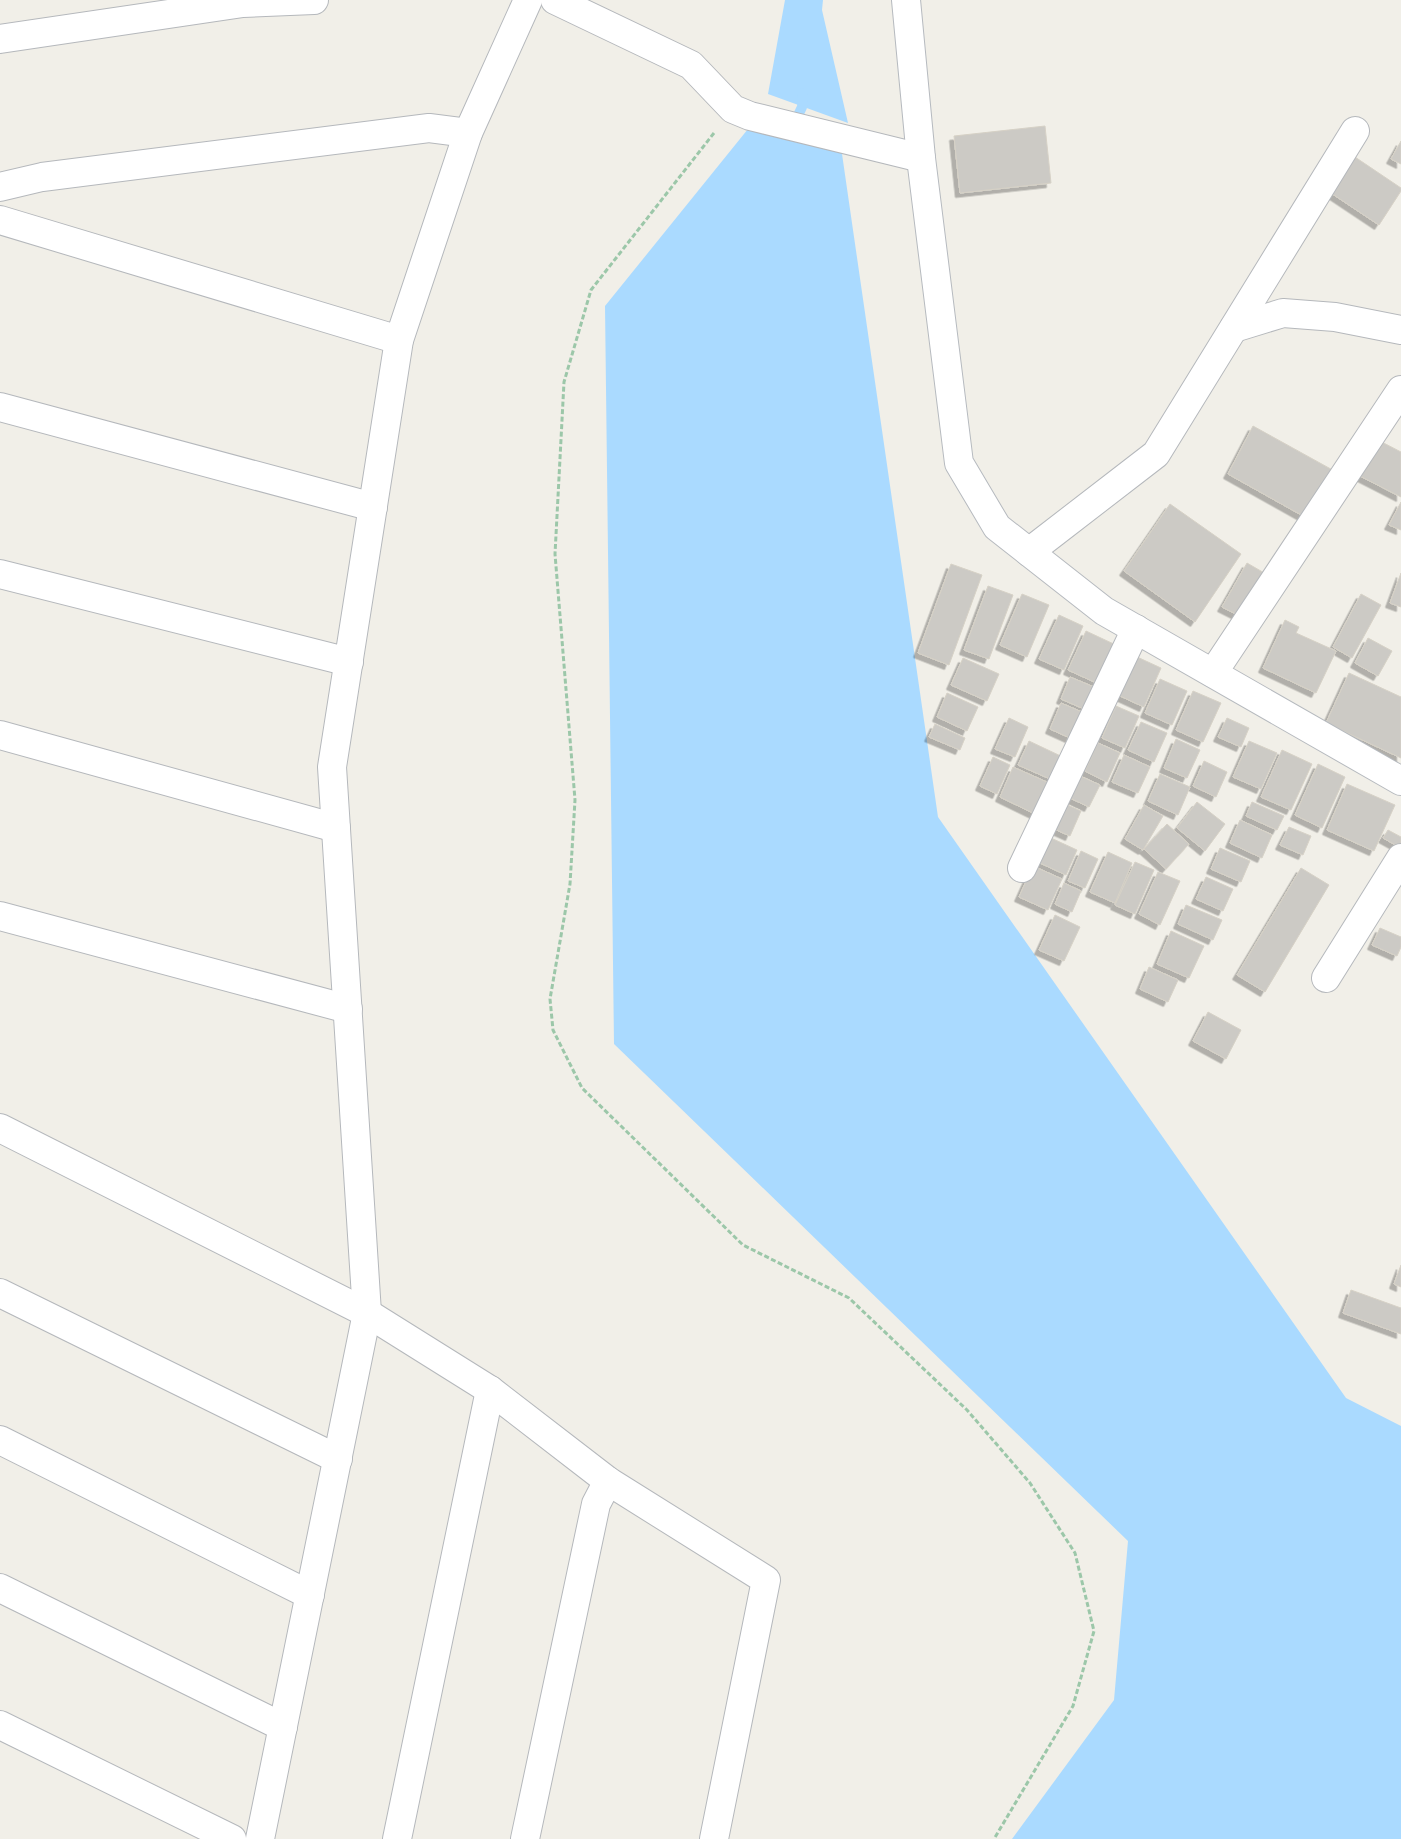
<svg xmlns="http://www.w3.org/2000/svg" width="1401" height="1839" viewBox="0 0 1401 1839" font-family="Inter,sans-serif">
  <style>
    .water { fill: #aadaff }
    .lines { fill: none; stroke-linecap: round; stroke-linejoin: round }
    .stream { stroke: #aadaff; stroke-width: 10 }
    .building { fill: #cccac5; stroke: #d6d1c6; filter: url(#shadow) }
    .street-casing { stroke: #b5b8bc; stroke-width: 30 }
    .secondary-casing { stroke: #b6babf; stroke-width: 30 }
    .path { stroke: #9cc7a9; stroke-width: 3; stroke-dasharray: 5 2.5; stroke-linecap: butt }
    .street { stroke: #fff; stroke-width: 28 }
    .secondary { stroke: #fff; stroke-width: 28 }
  </style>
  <defs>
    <filter id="shadow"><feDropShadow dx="-4.5" dy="4.5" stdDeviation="0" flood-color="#0004"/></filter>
  </defs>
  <rect width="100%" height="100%" fill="#f1efe8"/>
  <g class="water">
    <path d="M785,0H823L822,10L848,123L768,94Z"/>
    <path d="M748,129L841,147L938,817L1346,1398L1401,1426V1839H1012L1114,1700L1128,1541L614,1044L605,306Z"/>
  </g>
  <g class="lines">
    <path class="stream" d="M793,126L802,107L803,93"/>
  </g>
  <g class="building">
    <path d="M1045,126L1051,183L960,193L954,136Z"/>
    <path d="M1401,141V164L1391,159Z"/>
    <path d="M1355,157L1401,188V191L1379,225L1331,193Z"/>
    <path d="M1253,426L1338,473L1312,521L1228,474Z"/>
    <path d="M1376,439L1401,452V497L1358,475Z"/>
    <path d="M1401,502V530L1389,525Z"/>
    <path d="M1170,504L1241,554L1195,622L1124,571Z"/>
    <path d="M1247,563L1266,574L1242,617L1222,607Z"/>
    <path d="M951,564L982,575L949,665L918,653Z"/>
    <path d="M1401,573V607L1390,603Z"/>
    <path d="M988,586L1013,595L989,659L964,650Z"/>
    <path d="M1022,594L1049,605L1027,657L1000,645Z"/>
    <path d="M1361,594L1381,605L1352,658L1333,647Z"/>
    <path d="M1059,615L1083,626L1064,670L1039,659Z"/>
    <path d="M1285,620L1299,627L1296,633L1336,651L1316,693L1263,668Z"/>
    <path d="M1086,631L1118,646L1101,685L1068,670Z"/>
    <path d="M1368,638L1392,651L1378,676L1355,663Z"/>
    <path d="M1135,656L1161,668L1144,707L1118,695Z"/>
    <path d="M963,658L999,674L987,701L951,685Z"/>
    <path d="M1349,673L1401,697V758L1326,723Z"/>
    <path d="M1070,677L1094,687L1084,709L1061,699Z"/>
    <path d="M1160,679L1187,691L1172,725L1145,713Z"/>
    <path d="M1193,691L1221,703L1203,742L1176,730Z"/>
    <path d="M947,693L978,707L967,731L937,717Z"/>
    <path d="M1061,703L1082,712L1070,738L1050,729Z"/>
    <path d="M1116,706L1139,716L1125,748L1102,738Z"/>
    <path d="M1009,718L1028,727L1015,757L995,749Z"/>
    <path d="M1227,718L1249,728L1241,747L1218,737Z"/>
    <path d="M1141,722L1167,733L1154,762L1128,750Z"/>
    <path d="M935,724L965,738L960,750L929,737Z"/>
    <path d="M1176,739L1200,750L1187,778L1164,768Z"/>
    <path d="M1029,741L1067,759L1057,782L1018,765Z"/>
    <path d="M1249,741L1277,753L1261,789L1233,777Z"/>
    <path d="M1098,743L1120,753L1107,782L1085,771Z"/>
    <path d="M1282,750L1312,764L1291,810L1261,797Z"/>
    <path d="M1124,755L1150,767L1138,793L1112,782Z"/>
    <path d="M993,757L1010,765L997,794L980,786Z"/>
    <path d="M1204,761L1227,772L1216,797L1193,786Z"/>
    <path d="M1318,764L1345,777L1322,828L1295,815Z"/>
    <path d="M1013,767L1049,783L1035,814L1000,797Z"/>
    <path d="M1160,774L1190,787L1178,815L1148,801Z"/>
    <path d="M1080,776L1100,785L1089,807L1070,798Z"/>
    <path d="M1347,784L1395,805L1374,851L1327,830Z"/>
    <path d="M1197,802L1225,824L1205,851L1177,828Z"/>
    <path d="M1252,802L1284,816L1277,830L1246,816Z"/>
    <path d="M1063,803L1081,811L1070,836L1052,828Z"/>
    <path d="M1144,805L1163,816L1143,850L1125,839Z"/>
    <path d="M1240,820L1272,835L1262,858L1230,843Z"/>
    <path d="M1167,824L1189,844L1166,869L1144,849Z"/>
    <path d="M1289,827L1311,836L1303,855L1280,845Z"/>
    <path d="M1388,830L1401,837V848L1383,838Z"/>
    <path d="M1051,838L1077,850L1066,875L1040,863Z"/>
    <path d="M1220,848L1250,861L1241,882L1211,869Z"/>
    <path d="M1081,851L1098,859L1085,888L1068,881Z"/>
    <path d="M1108,852L1132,863L1115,903L1090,892Z"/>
    <path d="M1135,862L1154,870L1135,914L1115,905Z"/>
    <path d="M1033,866L1062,879L1048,910L1019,897Z"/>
    <path d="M1301,868L1329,885L1265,992L1237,975Z"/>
    <path d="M1158,872L1180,881L1160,925L1139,914Z"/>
    <path d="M1206,877L1233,889L1223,911L1196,899Z"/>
    <path d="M1064,883L1081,891L1072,912L1055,904Z"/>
    <path d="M1186,905L1222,920L1213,940L1178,924Z"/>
    <path d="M1055,915L1080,927L1064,961L1039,950Z"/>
    <path d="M1380,928L1401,937V947L1397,956L1372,945Z"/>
    <path d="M1171,931L1204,946L1189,978L1157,964Z"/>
    <path d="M1149,967L1178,980L1168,1002L1140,989Z"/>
    <path d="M1208,1012L1241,1030L1226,1059L1193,1041Z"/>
    <path d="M1401,1265V1287L1394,1284Z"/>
    <path d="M1351,1290L1401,1308V1334L1343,1313Z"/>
  </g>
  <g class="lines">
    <g class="street-casing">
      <g id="street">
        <path d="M555,0L691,65L733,109L750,116L921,158"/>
        <path d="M0,39L243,3L314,0"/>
        <path d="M0,187L42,177L429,128L468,133"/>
        <path d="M0,220L399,340"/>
        <path d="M1234,328L1283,313L1335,317L1401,330"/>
        <path d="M0,407L373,507"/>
        <path d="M1029,552L1156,454L1355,131"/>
        <path d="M0,574L349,662"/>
        <path d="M1213,673L1401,390"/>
        <path d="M0,735L336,828"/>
        <path d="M1022,868L1136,629"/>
        <path d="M0,916L348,1009"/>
        <path d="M1326,978L1401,858"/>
        <path d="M0,1128L367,1313L490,1390L608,1481L766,1580L714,1839"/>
        <path d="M0,1293L338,1459"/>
        <path d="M0,1440L310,1595"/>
        <path d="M0,1588L283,1727"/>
        <path d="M0,1725L232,1839"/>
        <path d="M260,1839L367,1313L332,767L399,340L468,133L528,0"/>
        <path d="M397,1839L490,1390"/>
        <path d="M525,1839L596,1504L608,1481"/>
      </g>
    </g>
    <g class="secondary-casing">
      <path id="secondary" d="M906,0L921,158L959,463L997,527L1104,611L1401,781"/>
    </g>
    <path class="path" d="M714,133L591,290L564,382L555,554L575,800L570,884L550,999L553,1030L582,1088L743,1245L849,1298L967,1410L1030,1483L1075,1553L1094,1631L1073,1706L994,1839"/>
    <use href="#street" class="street"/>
    <use href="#secondary" class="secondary"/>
  </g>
</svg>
